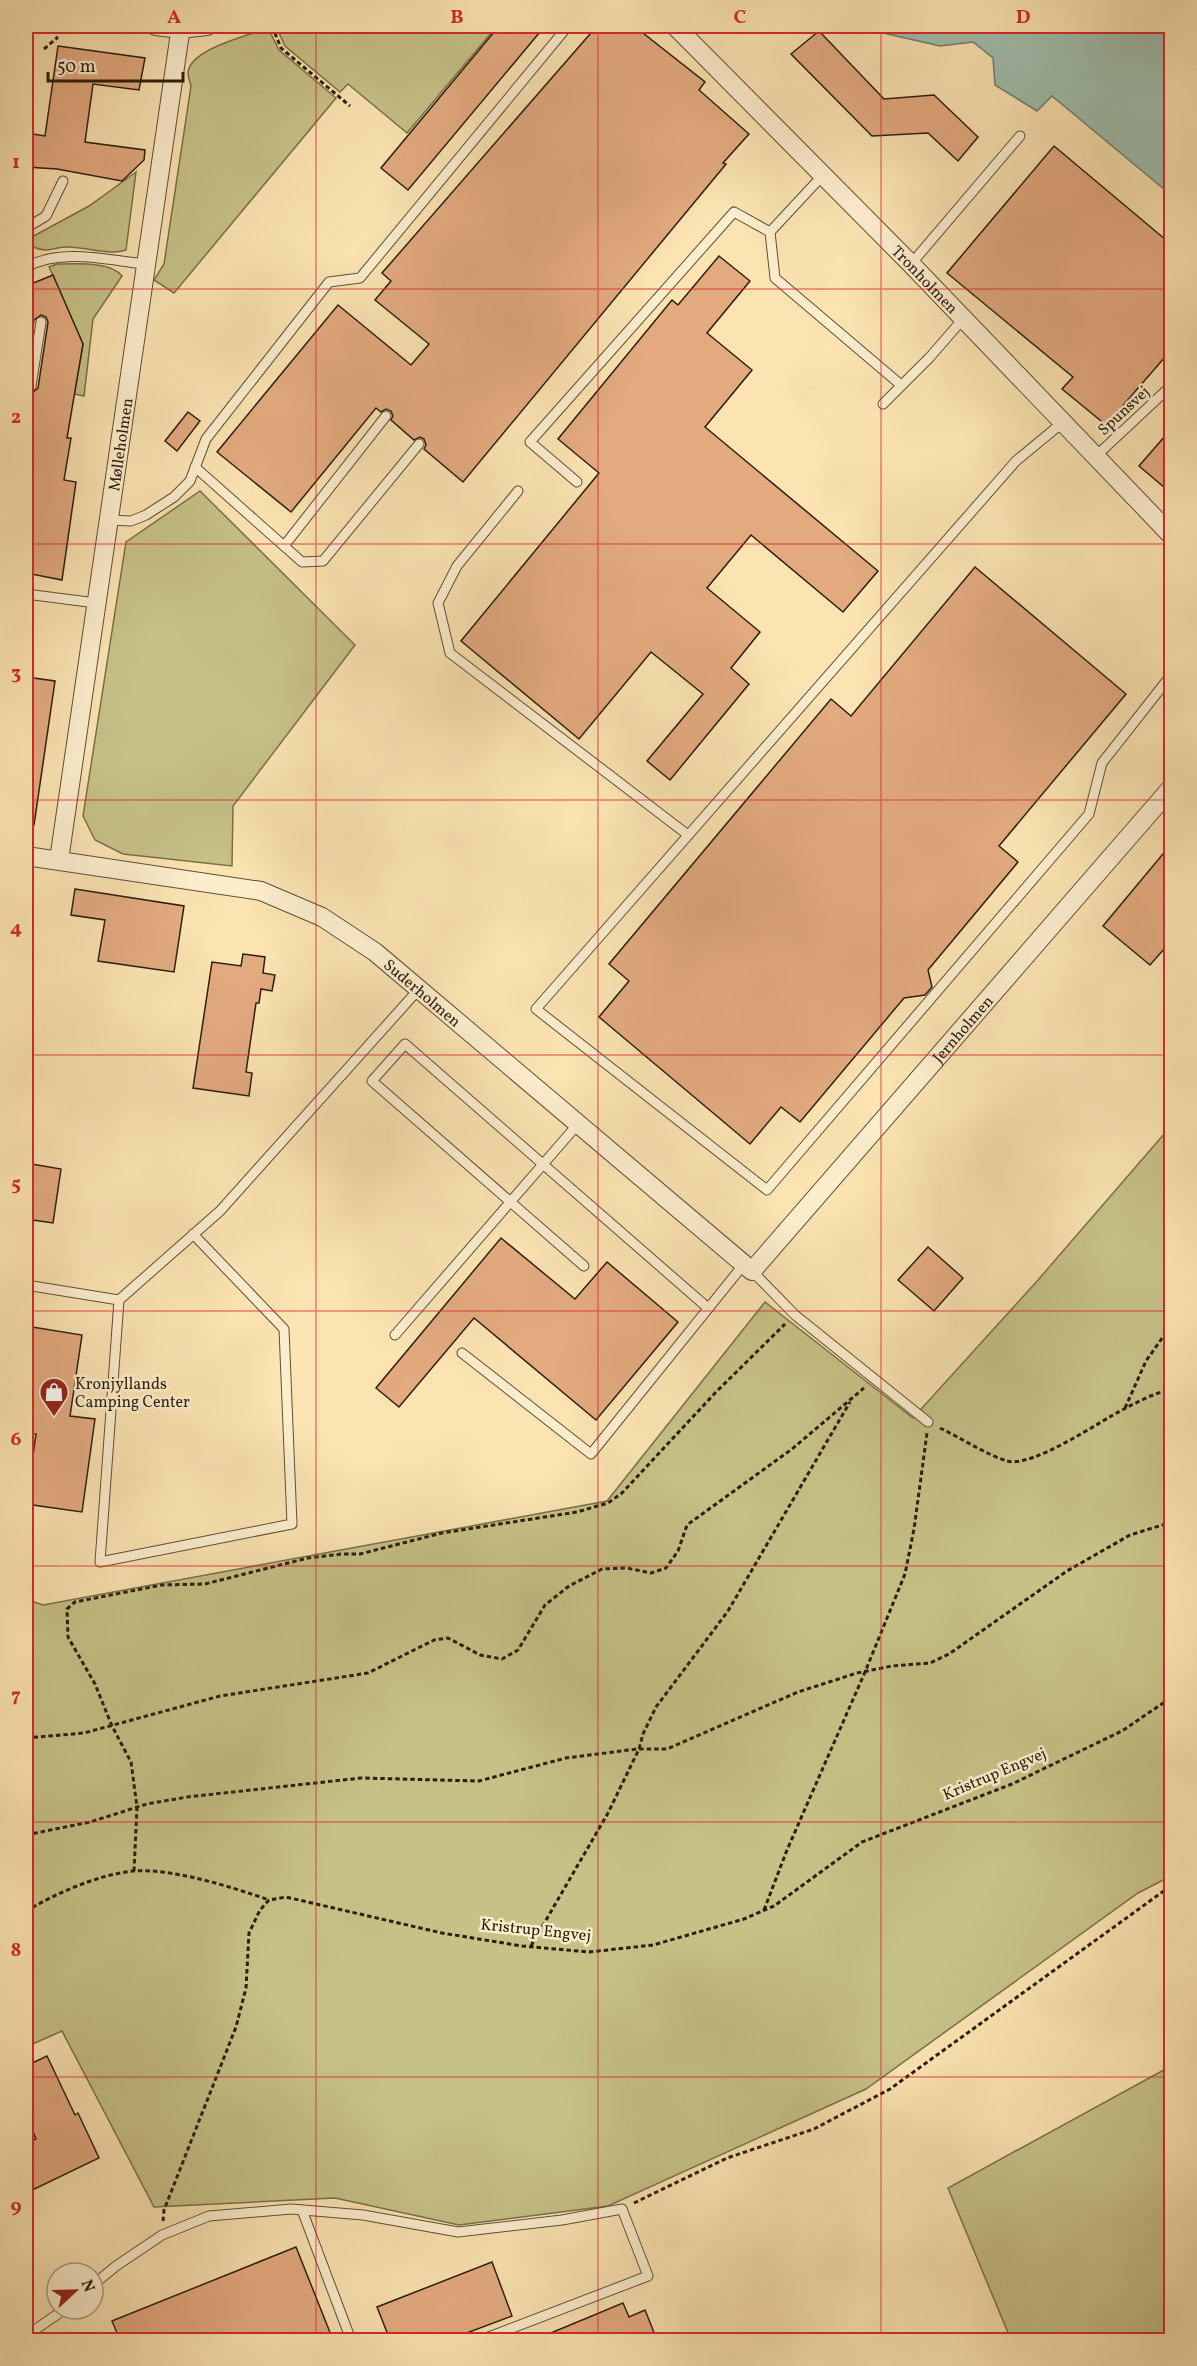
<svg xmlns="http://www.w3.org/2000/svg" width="1197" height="2366" viewBox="0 0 1197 2366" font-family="Vollkorn,serif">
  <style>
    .green { fill: #c6c187; stroke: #78704a; stroke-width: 1.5 }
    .water { fill: #9fbeae; stroke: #717e6d; stroke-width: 1.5 }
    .building { fill: #e3aa80; stroke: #2b1e0c; stroke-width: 1.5 }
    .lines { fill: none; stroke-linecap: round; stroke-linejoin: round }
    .service-casing { stroke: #5f4f36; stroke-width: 11 }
    .minor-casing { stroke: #5f4f36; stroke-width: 20 }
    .path { stroke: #2b1e0c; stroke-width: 3; stroke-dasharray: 4.5 3; stroke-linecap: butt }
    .service { stroke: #fcedcd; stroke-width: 9 }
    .minor { stroke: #fcedcd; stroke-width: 18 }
    .grid { fill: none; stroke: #d62828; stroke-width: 1.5; stroke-opacity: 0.55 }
    .labels { text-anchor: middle; stroke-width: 5; stroke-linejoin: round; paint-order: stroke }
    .street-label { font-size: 16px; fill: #2b1e0c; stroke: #fcedcd }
    .poi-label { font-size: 16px; fill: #2b1e0c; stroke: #fcedcd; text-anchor: start }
    .neatline { fill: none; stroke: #d62828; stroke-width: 2 }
    .grid-label { font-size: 20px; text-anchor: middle; font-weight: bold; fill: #d62828 }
  </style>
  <rect width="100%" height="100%" fill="#fbe3b2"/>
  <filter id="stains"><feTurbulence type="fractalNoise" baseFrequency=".00333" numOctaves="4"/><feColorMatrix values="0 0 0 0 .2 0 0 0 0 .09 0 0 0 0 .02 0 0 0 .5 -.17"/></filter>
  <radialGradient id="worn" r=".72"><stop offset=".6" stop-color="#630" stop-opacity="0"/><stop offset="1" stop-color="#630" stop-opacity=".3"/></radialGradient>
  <g class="green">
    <path d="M276,26H497L407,133L348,84L340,92L285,46Z"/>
    <path d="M268,28L279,50L336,98L174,293L154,280L164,264L191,86C190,82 188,77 188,73C189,49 250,35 268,28Z"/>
    <path d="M136,172L126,250C106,256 86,246 65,247C51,248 48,253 33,247L28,239L89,206Z"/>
    <path d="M57,264C74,264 111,261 122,276L93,319L84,396L74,394L83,344L49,267Z"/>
    <path d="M200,491L355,645L233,806L232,866L123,854L95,840L83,816L126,542Z"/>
    <path d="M1171,1126V1876L1138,1893L866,2089L608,2206L459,2225L335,2198L154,2207L62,2031L26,2047V1599L43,1605L607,1501L765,1302L913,1418L1038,1280Z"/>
    <path d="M1171,2066V2340H1011L948,2188Z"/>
  </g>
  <path class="water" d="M870,26H1171V195L1052,96L1037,111L995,85L993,58L973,42L940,46L879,32Z"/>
  <g class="building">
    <path d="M499,26H545L408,190L381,168Z"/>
    <path d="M597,26H634L705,82L699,90L749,134L723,163L726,164L463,482L424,449L426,445L424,439L420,437L414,440L391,420L393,416L391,411L386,409L381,412L376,408L291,512L217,452L338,305L411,365L429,344L375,300L391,281L382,273Z"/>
    <path d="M819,31L884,99L934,95L978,137L958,161L928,133L872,136L791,54Z"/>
    <path d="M58,46L145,58L139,90L93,84L85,142L145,150L144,160L122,181L57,169L26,167V133L45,136Z"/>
    <path d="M1054,146L1172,245V349L1106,425L1062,389L1073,377L947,273Z"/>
    <path d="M719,256L750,281L707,333L752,370L705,427L878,571L843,612L751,535L707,588L760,632L731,668L749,684L670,780L647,761L703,694L651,652L579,739L461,641L599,473L558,439L672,300L678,305Z"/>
    <path d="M53,275L83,344L67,438H71L64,480L76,482L62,580L26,573V392H33L38,388L48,322L46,317L41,315L34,320L26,377V286Z"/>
    <path d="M188,412L200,421L177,451L165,441Z"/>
    <path d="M1172,428V494L1139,466Z"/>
    <path d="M975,567L1126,694L999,846L1018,862L928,970L932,987L925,995L904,998L800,1122L781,1107L750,1144L599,1017L629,981L609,964L831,699L851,716Z"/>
    <path d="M26,677L55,681L34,825L26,824Z"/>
    <path d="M1172,843V940L1150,965L1103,926Z"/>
    <path d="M75,889L184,906L174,972L98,961L105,920L71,915Z"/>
    <path d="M243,954L265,957L263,973L275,975L272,991L261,989L259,1003H256L246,1072L252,1073L249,1096L193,1088L212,962L241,966Z"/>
    <path d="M26,1163L61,1169L53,1223L26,1219Z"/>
    <path d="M501,1238L575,1299L607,1262L678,1322L596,1420L474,1318L399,1407L376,1388Z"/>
    <path d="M928,1247L963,1278L934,1311L898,1280Z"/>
    <path d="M26,1326L82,1335L70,1416L95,1419L82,1512L26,1504L36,1434L26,1432Z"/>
    <path d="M47,2056L75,2115L78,2113L99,2158L26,2193V2144L36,2139L26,2116V2066Z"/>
    <path d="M296,2247L333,2340H120L112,2321Z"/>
    <path d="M492,2262L512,2316L448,2340H390L377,2307Z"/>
    <path d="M623,2303L629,2317L645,2310L657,2340H534Z"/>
  </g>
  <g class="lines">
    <g class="service-casing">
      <g id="service">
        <path d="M823,175L770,232L775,278L901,385"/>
        <path d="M26,228L46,216L63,181"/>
        <path d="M911,264L1020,136"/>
        <path d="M26,267C63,248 106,260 145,264"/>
        <path d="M26,385L31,386L41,322"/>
        <path d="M883,404L930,357L963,319"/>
        <path d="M1062,423L1016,461L536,1009L767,1190L1089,814L1102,763L1172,674"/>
        <path d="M1095,457L1172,385"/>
        <path d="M195,467L302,562L323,561L419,444"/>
        <path d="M577,482L530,442L734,212L770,232"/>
        <path d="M518,491L457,566L438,603L450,653L688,835"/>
        <path d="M107,520L131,521L146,515L174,497L190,481L206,439L329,282L360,278L568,26"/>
        <path d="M284,546L386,416"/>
        <path d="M26,594L96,603"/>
        <path d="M193,1234L284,1329L292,1524L100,1562L119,1300L220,1211L419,989"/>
        <path d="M584,1266L372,1081L405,1044L708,1308"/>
        <path d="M752,1271L795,1315L928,1422"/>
        <path d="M26,1285L119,1300"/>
        <path d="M395,1335L578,1124"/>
        <path d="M462,1353L591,1454L744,1264"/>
        <path d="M302,2210L351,2340"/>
        <path d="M93,2285L116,2266L162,2235L209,2216L291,2209L363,2215L458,2232L562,2220L622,2209L648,2276L481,2340"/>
        <path d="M26,2336L65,2309"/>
      </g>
    </g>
    <g class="minor-casing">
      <g id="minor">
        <path d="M156,26L180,29L207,26"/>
        <path id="s1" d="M675,26L911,264L1172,536"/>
        <path id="s2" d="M26,856L261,891L322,917L375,952L752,1271L1172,787"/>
        <path id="s3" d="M59,860L181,26"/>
      </g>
    </g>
    <g class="path">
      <path d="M272,26L281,48L350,106"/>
      <path d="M44,49L58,37"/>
      <path d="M1125,1408L1146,1361L1172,1324"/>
      <path d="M940,1428C961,1438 985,1454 1007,1461C1033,1468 1100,1421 1124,1409C1139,1401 1155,1393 1172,1389"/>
      <path d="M26,1738L84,1733L220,1696L368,1673L434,1640L448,1638L480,1655L502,1659L518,1650L545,1605L569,1586L602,1569L627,1568L651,1573L666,1568L678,1551L687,1525L792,1449L864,1388"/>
      <path d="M26,1835L90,1822L147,1804L187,1797L361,1778L479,1781L566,1758L637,1749H667L798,1692L857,1673L892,1666L930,1663L949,1654L1067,1571L1130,1535L1172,1522"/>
      <path d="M134,1871L137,1807L131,1762L112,1726L95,1684L68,1637L67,1609L75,1602L162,1585L205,1584L308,1558L342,1554H360L442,1533L577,1512L608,1503L622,1493L716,1392L785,1324"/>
      <path d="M764,1910L787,1850L865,1672L905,1574L914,1529L927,1433"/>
      <path d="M26,1911C57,1893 97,1875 133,1871C172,1868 232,1887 269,1900"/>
      <path d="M531,1946L608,1813L639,1749L643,1734L656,1707L728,1611L850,1402"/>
      <path d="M634,2203L727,2158L814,2129L890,2089L1172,1885"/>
      <path d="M163,2221L164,2210L236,2027L246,1988L249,1933L260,1910L269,1900L286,1897L442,1933L522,1946L589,1952L653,1945L744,1919L774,1906L862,1842L1012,1784L1122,1731L1172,1697"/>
    </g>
    <use href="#service" class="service"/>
    <use href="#minor" class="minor"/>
  </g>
  <path class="grid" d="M316,26V2340M598,26V2340M881,26V2340M26,289H1172M26,544H1172M26,800H1172M26,1055H1172M26,1311H1172M26,1566H1172M26,1822H1172M26,2077H1172"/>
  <defs>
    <g id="shop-pin" transform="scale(1.5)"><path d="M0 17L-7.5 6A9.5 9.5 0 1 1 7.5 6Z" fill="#8f2418" stroke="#fcedcd"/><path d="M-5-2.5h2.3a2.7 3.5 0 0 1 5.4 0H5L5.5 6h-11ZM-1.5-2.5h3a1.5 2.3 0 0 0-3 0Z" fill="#fff"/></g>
  </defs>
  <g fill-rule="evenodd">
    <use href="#shop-pin" x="54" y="1392"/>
  </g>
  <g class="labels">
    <g class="street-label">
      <text dy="6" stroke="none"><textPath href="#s1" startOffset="356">Tronholmen</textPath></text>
      <text transform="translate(1123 410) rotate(-43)" y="6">Spunsvej</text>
      <text dy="6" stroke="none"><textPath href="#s3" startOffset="420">Mølleholmen</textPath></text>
      <text dy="6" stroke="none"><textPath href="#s2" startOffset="430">Suderholmen</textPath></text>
      <text dy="6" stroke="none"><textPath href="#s2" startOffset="1182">Jernholmen</textPath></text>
      <text transform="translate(994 1773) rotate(-23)" y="6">Kristrup Engvej</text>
      <text transform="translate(536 1929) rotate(6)" y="6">Kristrup Engvej</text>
    </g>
    <g class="poi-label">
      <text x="75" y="1389">Kronjyllands<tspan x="75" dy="18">Camping Center</tspan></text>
    </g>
  </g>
  <rect width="1197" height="2366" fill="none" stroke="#fbe3b2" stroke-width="66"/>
  <g transform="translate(75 2291) rotate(68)"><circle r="28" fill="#fcedcd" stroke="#a89a80" stroke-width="1.5"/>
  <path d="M0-4.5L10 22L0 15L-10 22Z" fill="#8f2418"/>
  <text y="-9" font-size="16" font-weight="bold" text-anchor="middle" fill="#2b1e0c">N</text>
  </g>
  <path d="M48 72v9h135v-9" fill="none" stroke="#2b1e0c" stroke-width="3"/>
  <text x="57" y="72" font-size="18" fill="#2b1e0c" stroke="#fcedcd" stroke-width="4.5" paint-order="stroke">50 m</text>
  <rect x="33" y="33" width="1131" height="2300" class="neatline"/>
  <g class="grid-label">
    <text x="174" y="23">A</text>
    <text x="457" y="23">B</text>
    <text x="740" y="23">C</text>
    <text x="1023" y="23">D</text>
    <text x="16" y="168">1</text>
    <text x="16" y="423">2</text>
    <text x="16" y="679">3</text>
    <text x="16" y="934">4</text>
    <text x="16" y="1190">5</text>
    <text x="16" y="1445">6</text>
    <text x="16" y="1701">7</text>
    <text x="16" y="1956">8</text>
    <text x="16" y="2212">9</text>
  </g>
  <rect width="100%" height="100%" filter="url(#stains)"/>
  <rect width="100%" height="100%" fill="url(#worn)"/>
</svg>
